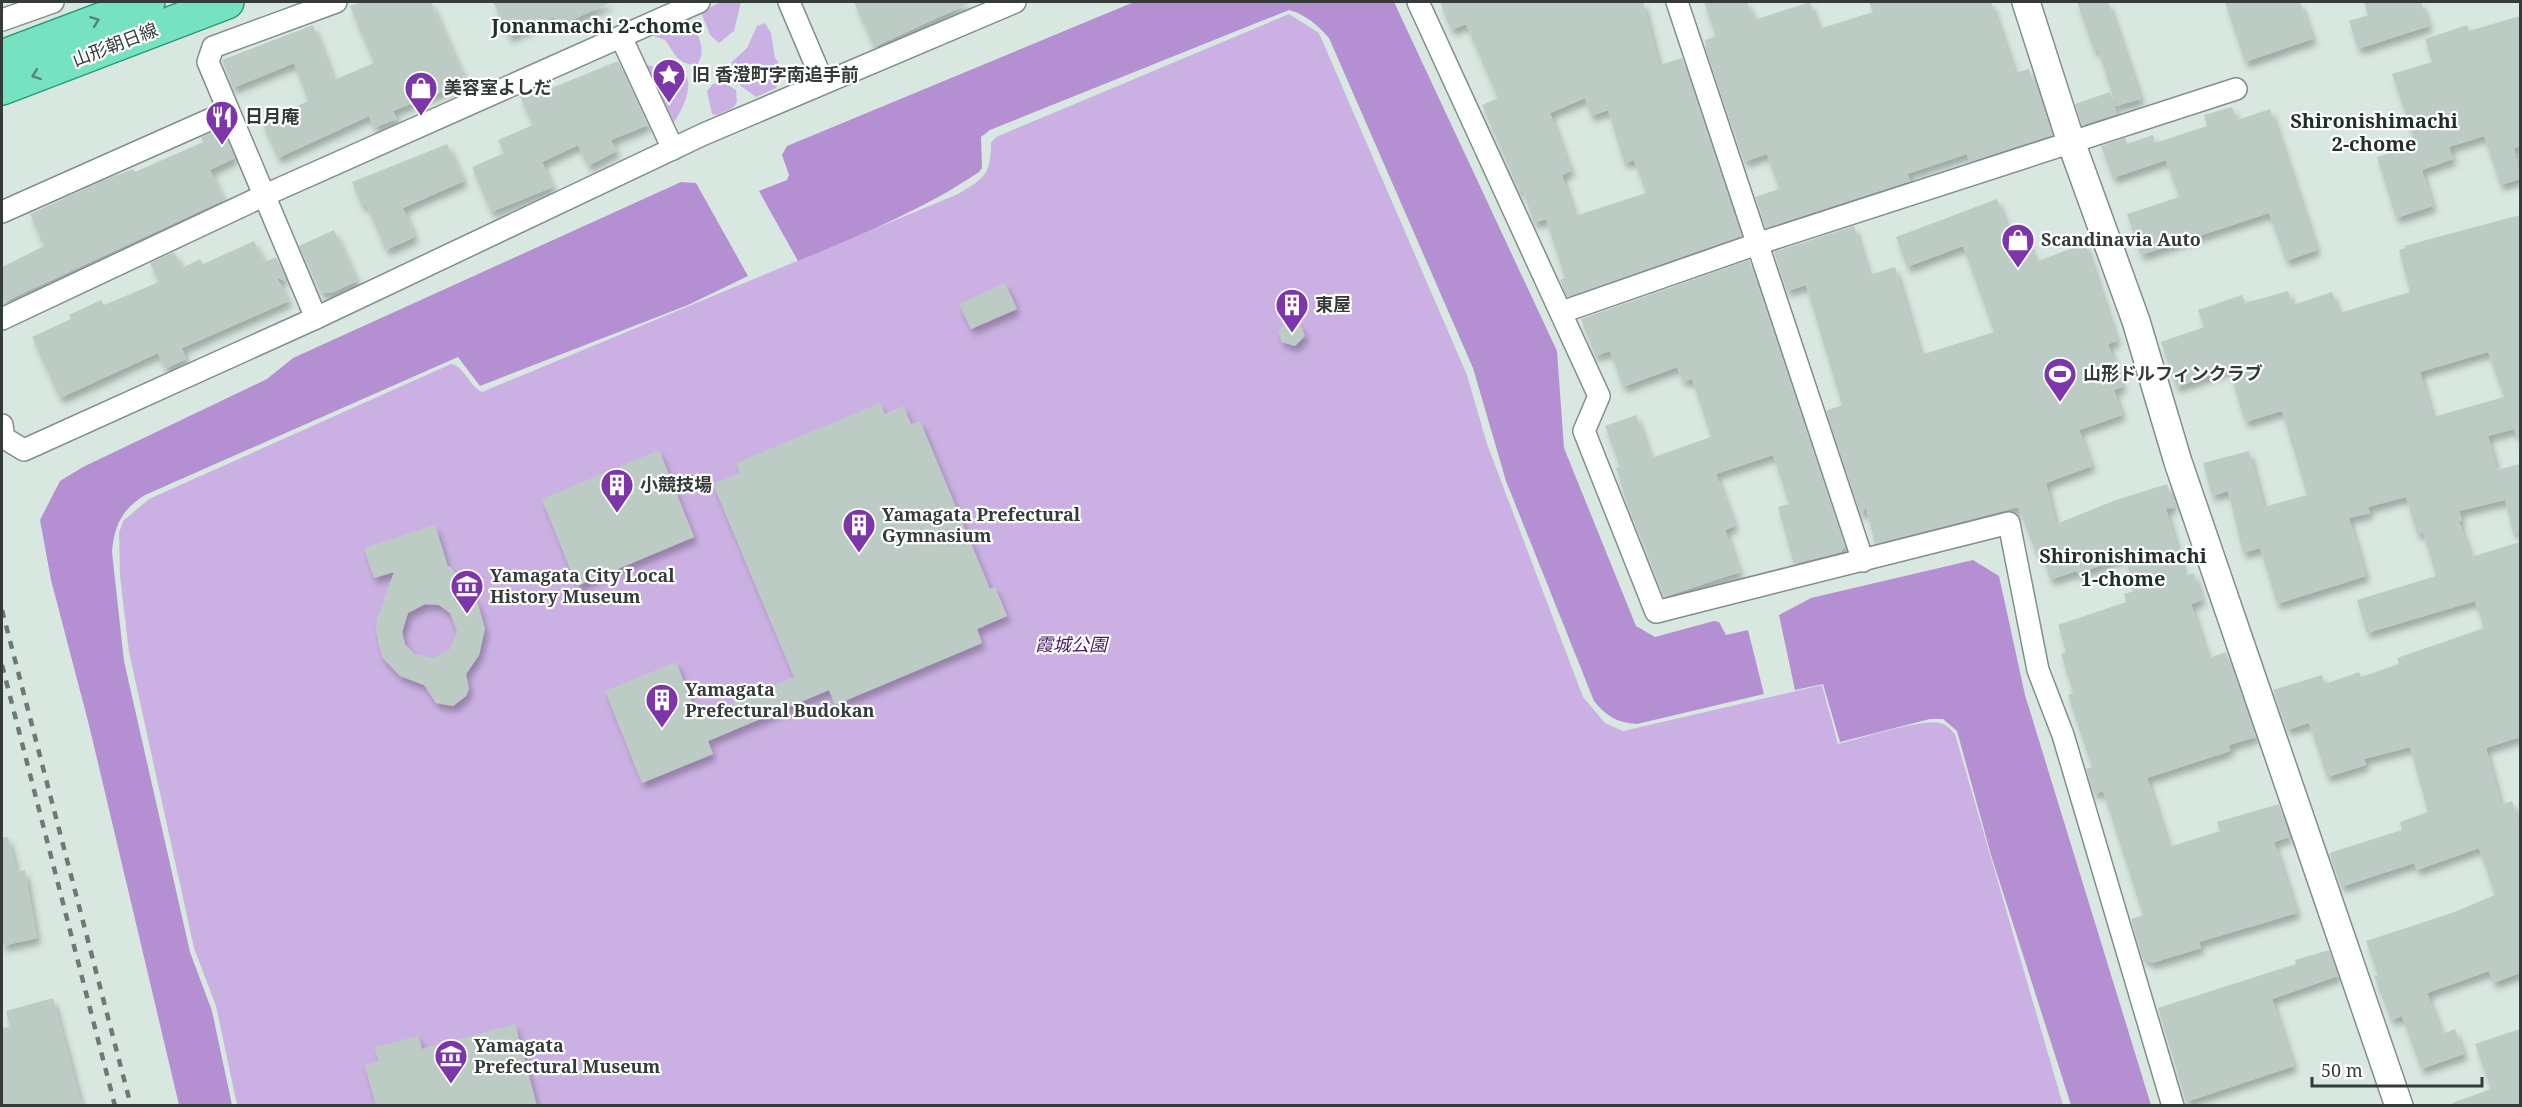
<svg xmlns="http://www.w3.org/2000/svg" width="2522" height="1107" viewBox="0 0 2522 1107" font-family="'Noto Serif','Noto Sans JP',serif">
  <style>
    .green { fill: #cbb1e3 }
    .water { fill: #b490d2 }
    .building { fill: #bcccc4; fill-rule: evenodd; filter: url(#shadow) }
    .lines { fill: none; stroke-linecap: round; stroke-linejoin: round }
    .minor-casing { stroke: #808f88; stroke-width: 24 }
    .tertiary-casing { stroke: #808f88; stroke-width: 30 }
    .primary-casing { stroke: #249b76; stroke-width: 36 }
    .minor { stroke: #fff; stroke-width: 21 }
    .tertiary { stroke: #fff; stroke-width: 27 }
    .primary { stroke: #77e2c1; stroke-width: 33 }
    .rail { stroke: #6e7974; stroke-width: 4.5; stroke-dasharray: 8 8; stroke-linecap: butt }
    .oneway { stroke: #528676 }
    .labels { text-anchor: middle; stroke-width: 4.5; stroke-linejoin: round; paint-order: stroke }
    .street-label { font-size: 18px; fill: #343b38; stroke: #fff }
    .poi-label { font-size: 18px; font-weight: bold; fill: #343b38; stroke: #fff; text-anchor: start }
    .park-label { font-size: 18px; font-style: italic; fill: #491967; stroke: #fff }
    .neighbourhood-label { font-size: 20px; font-weight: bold; fill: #23302a; stroke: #fff }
  </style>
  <defs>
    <filter id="shadow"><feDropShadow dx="3.5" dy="6" stdDeviation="3" flood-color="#0004"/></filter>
  </defs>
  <rect width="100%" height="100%" fill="#d8e8e0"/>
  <g class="green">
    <path d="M721,2H741L734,31L719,43L710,35L701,12Z"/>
    <path d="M1289,14L1319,33L1467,375L1487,444L1583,697L1605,723L1623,731L1822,685L1838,744C1860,739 1922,718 1940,723C1946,724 1951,730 1955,734L2063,1105H237L216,1006L194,948L129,652L120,576L119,533L123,521L149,499L451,364C465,367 469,386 482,392L958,194C985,178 991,174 991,143L996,137Z"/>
    <path d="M688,18C697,31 708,50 697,65C676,64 675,53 665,40L651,35Z"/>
    <path d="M765,23L771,33L775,58L783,69L776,88L756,97L738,84L731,68L732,62L747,48L757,26Z"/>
    <path d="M665,63C671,66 678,68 683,72C696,83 682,111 674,122L646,65L657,67Z"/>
    <path d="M724,82L736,90L737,102L733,108L717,115L712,114L707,91L713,84Z"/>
  </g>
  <g class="water">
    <path d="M1134,2H1394L1557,351L1564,448L1636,626L1655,637L1714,621L1719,622L1726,635L1748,630L1764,694L1637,724C1617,723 1606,716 1594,701L1506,481L1473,368L1329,38C1317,25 1307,15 1289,10L990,130L981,137L982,168L979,172C923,210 860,235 798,261L759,191L787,180L789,175L782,155L787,146Z"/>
    <path d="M681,182L696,183L748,276L688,305L480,386L458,357L145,495C122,509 114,526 112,552L124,661L190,952L212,1011L232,1105H179L89,725L51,580L40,520L60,481L83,467L267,379L293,358Z"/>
    <path d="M1973,560L1999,576L2025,695L2151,1105H2071L1991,855L1957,731L1943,719H1930L1840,742L1823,684L1795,690L1779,615L1811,598Z"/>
  </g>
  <g class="building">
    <path d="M361,2H431L466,82L393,111L397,119L374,128L369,116L278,158L262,123L308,101L294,63L233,88L222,60L313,25L334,80L374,63L350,6Z"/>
    <path d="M493,2H612L558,26L554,17L509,37Z"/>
    <path d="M854,2H972L874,47Z"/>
    <path d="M1440,2H1643L1659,65L1682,58L1741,236L1567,297L1560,280L1565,278L1546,219L1534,223L1523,190L1519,191L1482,105L1498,98L1466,24L1451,30ZM1585,98L1591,116L1608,110L1624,163L1634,160L1646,193L1575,216L1562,175L1571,171L1550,113Z"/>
    <path d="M1704,2H1747L1754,20L1810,2L1819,29L1873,12L1869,2H1991L2015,73L2029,69L2052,135L1969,162L1967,154L1907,174L1910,181L1766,228L1755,197L1779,189L1767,154L1744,162L1706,50L1705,40L1716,36Z"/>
    <path d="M2077,2H2108L2141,99L2116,106L2098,49L2094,51Z"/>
    <path d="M2225,2H2300L2313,39L2245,62Z"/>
    <path d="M2364,2H2421L2429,26L2358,49L2349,21L2368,15Z"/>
    <path d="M2520,16V146L2514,148L2520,179L2500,185L2484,136L2449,147L2453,159L2422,170L2433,206L2396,218L2377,157L2416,145L2392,74L2432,62L2425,39L2467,25L2469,31Z"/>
    <path d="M618,61L648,125L611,140L617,151L588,166L578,145L542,162L553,187L491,212L472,167L504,153L498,140L533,125L520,96L542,86L544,91Z"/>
    <path d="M2110,92L2117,114L2082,125L2075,104Z"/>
    <path d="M2232,107L2237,120L2270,109L2317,250L2286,261L2269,213L2141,255L2127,214L2179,197L2166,160L2113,178L2101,146L2125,138L2127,144L2153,135L2155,143L2207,126L2204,115Z"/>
    <path d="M222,128L235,158L210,170L224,200L2,303V267L44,246L30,214L104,180L133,169L135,172L203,142L201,137Z"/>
    <path d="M447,144L464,181L403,208L415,237L386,250L366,204L362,206L352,182Z"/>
    <path d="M1997,199L2010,235L2024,230L2036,262L2085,243L2117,341L2108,344L2123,387L2114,390L2122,415L2079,430L2092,466L2046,483L2056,524L2116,500L2167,484L2174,507L2166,509L2185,576L2194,573L2202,600L2191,604L2208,658L2226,652L2256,737L2229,745L2230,751L2147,778L2169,847L2220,831L2217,822L2279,804L2289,837L2274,842L2297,913L2199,942L2201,948L2152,963L2142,957L2131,919L2143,915L2103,791L2094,794L2086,769L2092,767L2068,695L2073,693L2061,654L2066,652L2058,625L2126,602L2124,594L2134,591L2125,556L2078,574L2077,571L2050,580L2043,555L2038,557L2018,507L1875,544L1866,507L1861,516L1826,411L1842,405L1806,285L1787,291L1774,252L1854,226L1869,275L1895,267L1921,355L1994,332L1963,246L1907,267L1896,237Z"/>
    <path d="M2520,215V437L2517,438L2514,429L2488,436L2497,470L2520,464V532L2513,533L2505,500L2459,511L2462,520L2459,521L2471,557L2520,542V737L2486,748L2501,805L2512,801L2520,827V973L2493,983L2489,971L2427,993L2442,1034L2455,1029L2464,1054L2421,1069L2402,1016L2391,1020L2374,976L2378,975L2366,941L2452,913L2495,895L2479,848L2417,870L2414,863L2341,887L2329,853L2402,830L2400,822L2428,812L2410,747L2364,759L2366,765L2327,777L2309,723L2287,730L2273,690L2322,675L2325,684L2359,672L2361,677L2399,664L2397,658L2484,628L2475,601L2367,633L2357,600L2436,576L2423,532L2417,534L2406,497L2368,507L2370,513L2349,518L2366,576L2277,604L2260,548L2243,553L2228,491L2212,496L2203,463L2249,451L2264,507L2307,495L2282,411L2245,422L2229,369L2176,387L2161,342L2204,327L2198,310L2242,295L2245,303L2288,291L2293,305L2332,292L2339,313L2410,292L2399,250L2405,248L2404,246ZM2488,352L2504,397L2433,417L2420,372Z"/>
    <path d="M334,230L357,281L331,293H321L299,246Z"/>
    <path d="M254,241L264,262L276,257L286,281L277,278L289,301L182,348L186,359L165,369L158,353L60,398L32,337L71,319L69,315L101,300L104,305L159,282L150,263L174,252L182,268L200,259L203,264Z"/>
    <path d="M1749,260L1845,546L1841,552L1794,564L1778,507L1789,504L1773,455L1716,474L1735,526L1725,530L1740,572L1664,597L1628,507L1616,468L1620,467L1605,426L1636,415L1651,458L1711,437L1692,379L1683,382L1677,367L1623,387L1610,351L1595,356L1581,319Z"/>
    <path d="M1005,283L1017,309L971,329L959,304Z"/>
    <path d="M1287,321L1300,324L1305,336L1295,346L1282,342L1278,331Z"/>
    <path d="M880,403L885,414L903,406L911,424L920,421L990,589L995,587L1007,616L977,629L982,643L835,705L829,690L708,741L713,754L642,783L605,691L676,662L698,717L794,677L713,484L740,473L736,463Z"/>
    <path d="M659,450L694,537L577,586L542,499Z"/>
    <path d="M435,525L448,567L450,566L478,604L485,629L479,655L466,674L469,689L466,696L453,706L436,703L424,685L400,676L382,657L376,632L377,619L394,572L374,578L364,548ZM425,604L439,605L450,613L457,631L450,649L433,658L414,654L405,644L402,632L408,613Z"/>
    <path d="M8,837L17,872L25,870L37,938L2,946V838Z"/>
    <path d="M2329,950L2338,976L2272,999L2294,1066L2186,1102L2158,1008L2296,964L2295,960Z"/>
    <path d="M53,998L82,1106H2V1028L10,1027L6,1011Z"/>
    <path d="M515,1024L537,1106H376L365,1065L378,1061L375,1047L418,1036L422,1049Z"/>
    <path d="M2520,1029V1106H2453L2452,1103L2491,1089L2475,1044Z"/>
  </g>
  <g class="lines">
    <g class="minor-casing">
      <g id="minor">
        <path d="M789,2L823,82"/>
        <path d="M1418,2L1599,396L1584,431L1656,612L2009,523L2038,670L2063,735L2173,1106"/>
        <path d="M1677,2L1863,561"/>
        <path d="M2,20L53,2"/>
        <path d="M621,37L673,149"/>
        <path d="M2,212L227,112"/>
        <path d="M1562,312L1760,243L2236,89"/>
        <path d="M316,318L208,62L213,47L336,2"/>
        <path d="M2,319L263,196L699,2"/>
        <path d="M2,425L4,438L24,450L316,318L704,134L1015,2"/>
      </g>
    </g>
    <g class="tertiary-casing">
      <path id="tertiary" d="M2026,2L2071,142L2136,321L2178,462L2399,1106"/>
    </g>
    <g class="primary-casing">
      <g id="primary">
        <path d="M2,57L148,2"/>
        <path d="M2,88L227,2"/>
      </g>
    </g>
    <use href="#minor" class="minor"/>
    <use href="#tertiary" class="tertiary"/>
    <use href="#primary" class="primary"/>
    <g class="rail">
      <path d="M2,610L131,1106"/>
      <path d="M2,665L115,1106"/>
    </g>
  </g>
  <defs><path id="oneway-chevron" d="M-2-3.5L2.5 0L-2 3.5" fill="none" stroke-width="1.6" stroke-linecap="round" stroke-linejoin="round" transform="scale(1.5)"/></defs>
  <g class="oneway">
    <use href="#oneway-chevron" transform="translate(95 21) rotate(-21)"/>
    <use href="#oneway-chevron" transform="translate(36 75) rotate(159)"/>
  </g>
  <defs>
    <g id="sight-pin" transform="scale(1.725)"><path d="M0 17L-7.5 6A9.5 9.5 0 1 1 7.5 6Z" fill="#7c36a9" stroke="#fff"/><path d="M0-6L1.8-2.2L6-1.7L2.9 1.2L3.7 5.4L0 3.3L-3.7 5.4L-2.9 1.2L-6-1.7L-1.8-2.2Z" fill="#fff"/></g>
    <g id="shop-pin" transform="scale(1.725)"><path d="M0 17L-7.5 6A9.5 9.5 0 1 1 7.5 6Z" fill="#7c36a9" stroke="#fff"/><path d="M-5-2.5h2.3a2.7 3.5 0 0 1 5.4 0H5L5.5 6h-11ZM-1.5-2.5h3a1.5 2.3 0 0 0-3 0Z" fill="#fff"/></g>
    <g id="restaurant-pin" transform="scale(1.725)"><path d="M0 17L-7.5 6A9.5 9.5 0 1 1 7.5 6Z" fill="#7c36a9" stroke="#fff"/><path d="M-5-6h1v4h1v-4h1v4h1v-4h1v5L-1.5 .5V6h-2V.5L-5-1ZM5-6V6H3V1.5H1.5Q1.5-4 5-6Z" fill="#fff"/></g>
    <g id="building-pin" transform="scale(1.725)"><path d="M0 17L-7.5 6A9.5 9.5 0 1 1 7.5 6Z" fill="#7c36a9" stroke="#fff"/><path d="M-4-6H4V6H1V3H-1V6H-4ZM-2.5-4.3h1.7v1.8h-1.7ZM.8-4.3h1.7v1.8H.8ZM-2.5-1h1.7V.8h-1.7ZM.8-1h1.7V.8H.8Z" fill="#fff"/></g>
    <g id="stadium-pin" transform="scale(1.725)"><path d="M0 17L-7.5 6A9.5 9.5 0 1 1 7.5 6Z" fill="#7c36a9" stroke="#fff"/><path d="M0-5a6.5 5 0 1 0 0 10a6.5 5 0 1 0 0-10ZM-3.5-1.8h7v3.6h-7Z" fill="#fff"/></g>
    <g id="museum-pin" transform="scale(1.725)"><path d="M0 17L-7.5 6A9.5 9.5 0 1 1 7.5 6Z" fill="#7c36a9" stroke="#fff"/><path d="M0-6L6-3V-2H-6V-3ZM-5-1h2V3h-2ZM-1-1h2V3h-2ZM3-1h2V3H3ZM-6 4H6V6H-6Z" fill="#fff"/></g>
  </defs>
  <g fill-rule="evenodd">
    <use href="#sight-pin" x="669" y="75"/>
    <use href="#shop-pin" x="421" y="88"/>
    <use href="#restaurant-pin" x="222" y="117"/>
    <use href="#shop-pin" x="2018" y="240"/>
    <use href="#building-pin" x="1292" y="305"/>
    <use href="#stadium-pin" x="2060" y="374"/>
    <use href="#building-pin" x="617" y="485"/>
    <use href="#building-pin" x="859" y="525"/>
    <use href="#museum-pin" x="467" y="586"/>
    <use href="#building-pin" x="662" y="700"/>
    <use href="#museum-pin" x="451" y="1056"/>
  </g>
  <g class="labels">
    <g class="street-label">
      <text transform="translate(115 45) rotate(-21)" y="6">山形朝日線</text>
    </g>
    <g class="poi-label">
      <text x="692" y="81">旧 香澄町字南追手前</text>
      <text x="444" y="94">美容室よしだ</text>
      <text x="245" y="123">日月庵</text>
      <text x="2041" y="246">Scandinavia Auto</text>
      <text x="1315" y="311">東屋</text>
      <text x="2083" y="380">山形ドルフィンクラブ</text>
      <text x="640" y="491">小競技場</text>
      <text x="882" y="521">Yamagata Prefectural<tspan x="882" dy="21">Gymnasium</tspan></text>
      <text x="490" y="582">Yamagata City Local<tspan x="490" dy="21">History Museum</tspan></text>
      <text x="685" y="696">Yamagata<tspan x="685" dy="21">Prefectural Budokan</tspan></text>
      <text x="474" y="1052">Yamagata<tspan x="474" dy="21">Prefectural Museum</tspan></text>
    </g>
    <g class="park-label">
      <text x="1071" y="651">霞城公園</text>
    </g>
    <g class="neighbourhood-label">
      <text x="597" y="33">Jonanmachi 2-chome</text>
      <text x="2374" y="128">Shironishimachi<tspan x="2374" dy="23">2-chome</tspan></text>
      <text x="2123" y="563">Shironishimachi<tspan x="2123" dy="23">1-chome</tspan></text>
    </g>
  </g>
  <rect width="2522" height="1107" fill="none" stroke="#343b38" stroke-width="6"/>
  <path d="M2312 1077v9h170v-9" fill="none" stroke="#343b38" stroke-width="3"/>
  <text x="2321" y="1077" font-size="18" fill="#343b38" stroke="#ffffff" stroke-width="4.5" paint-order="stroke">50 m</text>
</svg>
